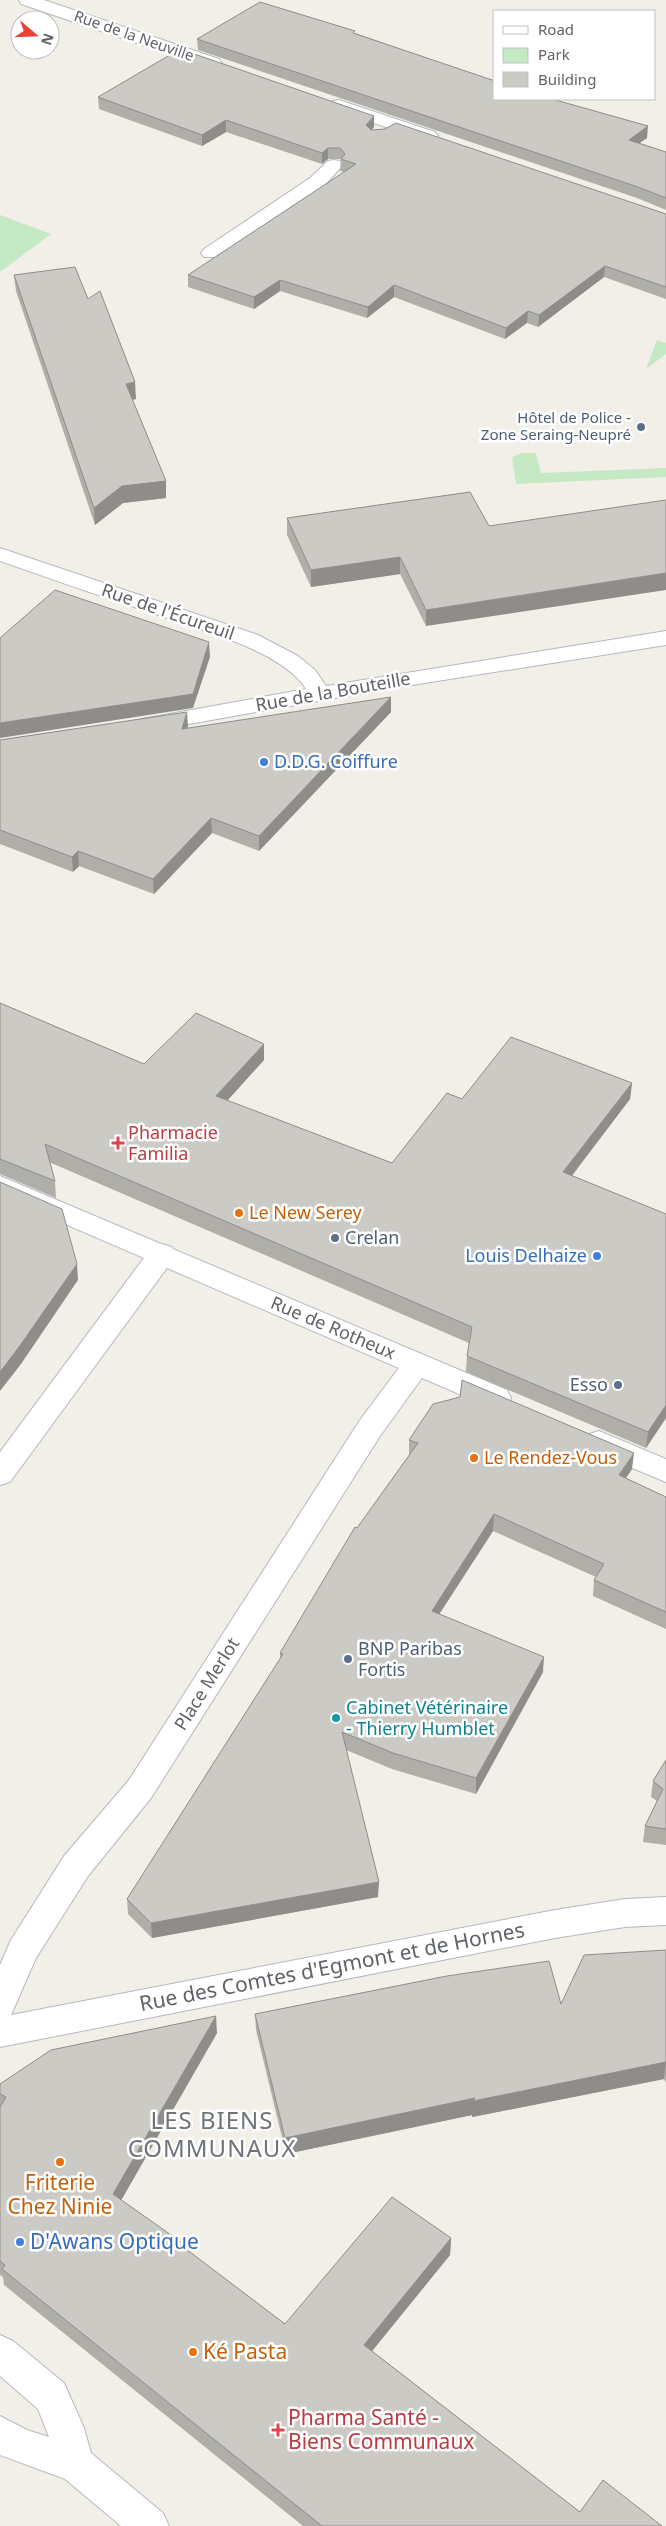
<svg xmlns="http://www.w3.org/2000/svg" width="666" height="2526" viewBox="0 0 666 2526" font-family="'Noto Sans',sans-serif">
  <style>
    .green { fill: #c5e8c5 }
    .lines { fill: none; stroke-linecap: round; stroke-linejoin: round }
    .lane-casing { stroke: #b5b8bc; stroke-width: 2 }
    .street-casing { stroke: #b5b8bc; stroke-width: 2 }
    .secondary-casing { stroke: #b6babf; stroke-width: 2 }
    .lane { fill: #fff; fill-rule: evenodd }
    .street { fill: #fff; fill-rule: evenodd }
    .secondary { fill: #fff; fill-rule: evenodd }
    .wall { fill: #afaea9 }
    .shaded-wall { fill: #8f8d8a }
    .building { fill: #cccac5; stroke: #8f8d8a }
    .service-dot { fill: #5c6f8a; stroke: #fff; stroke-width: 2 }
    .shop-dot { fill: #3f7fe0; stroke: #fff; stroke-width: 2 }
    .health-dot { fill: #e0444e; stroke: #fff; stroke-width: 2 }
    .food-dot { fill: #e8710a; stroke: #fff; stroke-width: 2 }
    .culture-dot { fill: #0f9aa8; stroke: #fff; stroke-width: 2 }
    .labels { text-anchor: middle; stroke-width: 5; stroke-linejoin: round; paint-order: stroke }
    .far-street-label { font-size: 15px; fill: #5f6368; stroke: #fff }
    .far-service-label { font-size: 15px; fill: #4e5e75; stroke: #fff; text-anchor: end }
    .street-label { font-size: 18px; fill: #5f6368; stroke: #fff }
    .shop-label { font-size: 18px; fill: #366cbe; stroke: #fff; text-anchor: start }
    .health-label { font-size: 18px; fill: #be3a42; stroke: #fff; text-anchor: start }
    .food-label { font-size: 18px; fill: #c56008; stroke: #fff; text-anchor: start }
    .service-label { font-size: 18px; fill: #4e5e75; stroke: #fff; text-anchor: start }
    .culture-label { font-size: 18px; fill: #0d838f; stroke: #fff; text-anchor: start }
    .near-street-label { font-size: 21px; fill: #5f6368; stroke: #fff }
    .near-food-label { font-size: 21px; fill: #c56008; stroke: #fff }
    .near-shop-label { font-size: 21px; fill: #366cbe; stroke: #fff; text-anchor: start }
    .near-health-label { font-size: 21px; fill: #be3a42; stroke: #fff; text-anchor: start }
    .near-quarter-label { font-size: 24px; letter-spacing: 1px; fill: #70757a; stroke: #fff }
  </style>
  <rect width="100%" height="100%" fill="#f1efe8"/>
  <g class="green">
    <path d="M0,215L51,234L0,272Z"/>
    <path d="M657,340L666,343V354L646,369Z"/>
    <path d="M536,453L541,473L666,468V477L516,484L512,457L522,453Z"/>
  </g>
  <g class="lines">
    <g class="lane-casing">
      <path id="lane" d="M334,160L340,161L343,165L324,186L218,257H204L201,253L204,249L310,178L328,161Z"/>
    </g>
    <g class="street-casing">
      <g id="street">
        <path d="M19,0H44L219,59L222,63L219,67H207L21,4Z"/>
        <path d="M339,100L435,132L438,136L435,140H423L333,109L330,105L333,101Z"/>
        <path d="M0,548L258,635L298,656L315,670L326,686L666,631V645L374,691L150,731L142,729L139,724L142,719L306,689C281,648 182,624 137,608C91,593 46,577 0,561Z"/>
        <path d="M162,1244L172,1247L176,1254L172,1261L10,1482L0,1485V1452L152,1247Z"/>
        <path d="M417,1353L427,1357L431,1364L427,1371L380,1436L151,1798L88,1876L36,1958L11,2015L555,1910L625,1899L666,1897V1925L625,1927L555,1938L0,2047V1965L11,1940L64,1856L129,1780L360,1420L407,1357Z"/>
      </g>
    </g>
    <g class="secondary-casing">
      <g id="secondary">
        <path d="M0,1176L507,1390L511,1398L507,1406L497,1409L487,1406L0,1196Z"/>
        <path d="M599,1431L666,1459V1482L589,1450L584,1442L589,1434Z"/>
        <path d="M0,2335L13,2341L64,2383L84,2428L91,2453L163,2513L169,2526H121L65,2479L0,2455V2416L27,2430L49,2437L38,2409L0,2376Z"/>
      </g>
    </g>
    <use href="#lane" class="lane"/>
    <use href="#street" class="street"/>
    <use href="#secondary" class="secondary"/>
  </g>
  <g class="wall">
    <path d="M355,33L647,138L639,143L666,152V210L637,198L198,50L197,39Z"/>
    <path d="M98,97L374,127L371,130L666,214V299L604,277L538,327L527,323L505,339L394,297L367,318L280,291L254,309L188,287V275L344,172L340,171L341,159H328L322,164L226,132L202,146L99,109Z"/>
    <path d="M14,275L136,399L132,400L166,498L123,503L95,525L16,291Z"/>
    <path d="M470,492L426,626L400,574L311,587L287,535V518Z"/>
    <path d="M391,697V712L259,851L212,833L154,894L79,866L73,872L0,844V740L187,712V729Z"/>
    <path d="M0,1003L144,1064L264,1060L227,1101L392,1163L462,1099L632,1083L630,1099L572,1176L666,1418L646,1448L466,1372L467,1356L469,1343L49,1162L55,1181L56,1198L0,1174Z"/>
    <path d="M409,1440L632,1469L626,1478L666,1497V1629L593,1596L594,1580L596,1577L493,1531L439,1614L543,1672L476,1794L392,1769L346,1750L378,1897L152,1938L128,1914L127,1899L280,1659V1653L357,1528L409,1455Z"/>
    <path d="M666,1760V1845L643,1842L645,1826L657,1801L651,1797L653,1781Z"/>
    <path d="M666,1950V2083L664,2079L472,2117V2115L286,2154L256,2030L255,2014L561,2004Z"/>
    <path d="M217,2033L121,2200L285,2324L451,2238L450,2255L372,2351L580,2512L662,2526H303L4,2285L3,2277L0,2275V2084Z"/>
  </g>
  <g class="shaded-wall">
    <path d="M374,116V127L366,136V125Z"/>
    <path d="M226,120V132L202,146V135Z"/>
    <path d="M648,126L647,138L628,151L629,140Z"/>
    <path d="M328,148V159L322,164V153Z"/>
    <path d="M605,266L604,277L538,327L539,315Z"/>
    <path d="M280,280V291L254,309V297Z"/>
    <path d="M394,285V297L367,318L368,307Z"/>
    <path d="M528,311L527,323L505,339L506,328Z"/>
    <path d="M135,382L136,399L126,401V384Z"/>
    <path d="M166,481V498L123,503L95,525L94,508L122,486Z"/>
    <path d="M400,557V574L311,587V570Z"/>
    <path d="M666,573V590L426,626V610Z"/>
    <path d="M209,642L210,657L193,708L0,738V723Z"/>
    <path d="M391,697V712L259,851V836Z"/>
    <path d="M187,712L188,727L182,744V729Z"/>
    <path d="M211,818L212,833L154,894L153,879Z"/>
    <path d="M78,851L79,866L73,872L72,857Z"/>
    <path d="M264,1044V1060L216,1113V1096Z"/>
    <path d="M632,1083L630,1099L562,1188L563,1172Z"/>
    <path d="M77,1264L78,1280L21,1364L0,1391V1372Z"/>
    <path d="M666,1405V1418L646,1448L648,1432Z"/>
    <path d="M634,1453L632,1469L617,1491L619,1475Z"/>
    <path d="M494,1514L493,1531L431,1627L432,1611Z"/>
    <path d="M544,1657L543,1672L476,1794V1778Z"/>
    <path d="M379,1882L378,1897L152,1938L151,1923Z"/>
    <path d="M216,2016L217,2033L115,2211L113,2194Z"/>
    <path d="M666,2062L664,2079L472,2117V2115L286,2154L285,2138L475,2098Z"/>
    <path d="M451,2238L450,2255L364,2361V2345Z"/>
  </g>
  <g class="building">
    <path d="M260,2L355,31L353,33L495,81V99H552L648,126L629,140L666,152V198L638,187L197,39Z"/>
    <path d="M180,49L374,116L366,125L371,130L385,129L396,123L666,214V287L605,266L539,315L528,311L506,328L394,285L368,307L280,280L254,297L188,275L356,164L341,159L345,154L340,148H328L322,153L226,120L202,135L98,97Z"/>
    <path d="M75,267L88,299L100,291L135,382L126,384L166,481L122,486L94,508L14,275Z"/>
    <path d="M470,492L489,526L666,500V573L426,610L400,557L311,570L287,518Z"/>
    <path d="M55,590L209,642L193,694L0,723V638Z"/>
    <path d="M391,697L259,836L211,818L153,879L78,851L72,857L0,830V740L187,712L182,729Z"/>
    <path d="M0,1003L144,1064L196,1013L264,1044L216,1096L392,1163L447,1093L462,1099L511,1037L632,1083L563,1172L666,1214V1405L648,1432L467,1356L472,1327L45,1144L55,1181L0,1159Z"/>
    <path d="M0,1182L62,1209L77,1264L19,1347L0,1372Z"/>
    <path d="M462,1380L634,1453L619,1475L666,1497V1612L594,1580L604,1564L494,1514L432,1611L544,1657L476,1778L393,1753L342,1732L379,1882L151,1923L127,1899L283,1654L280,1653L355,1527L357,1528L418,1443L409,1440L433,1404L460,1397Z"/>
    <path d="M666,1760V1829L645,1826L663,1789L653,1781Z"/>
    <path d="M666,1950V2062L473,2101L475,2098L285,2138L255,2014L447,1976L549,1961L561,2004L584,1955Z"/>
    <path d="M216,2016L113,2194L188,2247L186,2249L285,2324L392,2197L451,2238L364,2345L580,2512L603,2480L662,2526H322L2,2269L5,2265L0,2261V2107L6,2097L0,2094V2084L51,2050Z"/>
  </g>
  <g class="service-dot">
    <circle cx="641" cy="427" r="5"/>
    <circle cx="335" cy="1238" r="5"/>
    <circle cx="618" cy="1385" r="5"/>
    <circle cx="348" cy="1659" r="5"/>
  </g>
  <g class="shop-dot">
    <circle cx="264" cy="762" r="5"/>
    <circle cx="597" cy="1256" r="5"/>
    <circle cx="20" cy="2242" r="5"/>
  </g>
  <g class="health-dot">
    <path d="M115.5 1135.5h5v5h5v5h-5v5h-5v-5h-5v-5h5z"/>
    <path d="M275.5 2422.5h5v5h5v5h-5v5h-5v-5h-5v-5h5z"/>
  </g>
  <g class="food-dot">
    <circle cx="239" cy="1213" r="5"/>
    <circle cx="474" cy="1458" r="5"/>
    <circle cx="60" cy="2162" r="5"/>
    <circle cx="193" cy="2352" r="5"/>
  </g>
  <circle class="culture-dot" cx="336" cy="1718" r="5"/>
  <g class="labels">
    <g class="far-street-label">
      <text transform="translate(134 36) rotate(19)" y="5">Rue de la Neuville</text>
    </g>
    <g class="far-service-label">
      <text x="631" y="423">Hôtel de Police -<tspan x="631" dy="17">Zone Seraing-Neupré</tspan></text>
    </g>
    <g class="street-label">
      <text transform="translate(168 612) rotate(19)" y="6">Rue de l'Écureuil</text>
      <text transform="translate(333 692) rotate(-10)" y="6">Rue de la Bouteille</text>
      <text transform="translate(333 1328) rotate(23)" y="6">Rue de Rotheux</text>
      <text transform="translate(207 1684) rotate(-58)" y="6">Place Merlot</text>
    </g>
    <g class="shop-label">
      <text x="274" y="768">D.D.G. Coiffure</text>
      <text x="587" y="1262" text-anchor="end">Louis Delhaize</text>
    </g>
    <g class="health-label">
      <text x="128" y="1139">Pharmacie<tspan x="128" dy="21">Familia</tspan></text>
    </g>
    <g class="food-label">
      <text x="249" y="1219">Le New Serey</text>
      <text x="484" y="1464">Le Rendez-Vous</text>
    </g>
    <g class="service-label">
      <text x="345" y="1244">Crelan</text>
      <text x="608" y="1391" text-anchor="end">Esso</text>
      <text x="358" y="1655">BNP Paribas<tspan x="358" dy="21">Fortis</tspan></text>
    </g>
    <g class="culture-label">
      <text x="346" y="1714">Cabinet Vétérinaire<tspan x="346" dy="21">- Thierry Humblet</tspan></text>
    </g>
    <g class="near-street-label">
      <text transform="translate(332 1967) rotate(-11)" y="7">Rue des Comtes d'Egmont et de Hornes</text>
    </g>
    <g class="near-food-label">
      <text x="60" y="2190">Friterie<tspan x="60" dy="24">Chez Ninie</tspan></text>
      <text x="203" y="2359" text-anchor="start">Ké Pasta</text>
    </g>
    <g class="near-shop-label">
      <text x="30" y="2249">D'Awans Optique</text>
    </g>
    <g class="near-health-label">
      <text x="288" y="2425">Pharma Santé -<tspan x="288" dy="24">Biens Communaux</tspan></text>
    </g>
    <g class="near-quarter-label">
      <text x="212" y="2129">LES BIENS<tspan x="212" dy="28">COMMUNAUX</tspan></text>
    </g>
  </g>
  <rect x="493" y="10" width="162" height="90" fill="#ffffff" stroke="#bfc1c3"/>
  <rect x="503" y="26" width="25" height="8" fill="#ffffff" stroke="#bfc1c3"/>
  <text x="538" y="35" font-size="15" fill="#5f6368">Road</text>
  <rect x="503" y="48" width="25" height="15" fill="#c5e8c5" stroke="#bfc1c3"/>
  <text x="538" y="60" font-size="15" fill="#5f6368">Park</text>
  <rect x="503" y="72" width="25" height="15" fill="#cccac5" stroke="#bfc1c3"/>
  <text x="538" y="85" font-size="15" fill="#5f6368">Building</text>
  <g transform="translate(35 35) rotate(109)"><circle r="24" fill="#ffffff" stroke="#bfc1c3"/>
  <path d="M0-4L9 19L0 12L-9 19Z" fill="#ea4335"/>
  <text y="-8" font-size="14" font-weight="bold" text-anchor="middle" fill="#5f6368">N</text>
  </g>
</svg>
